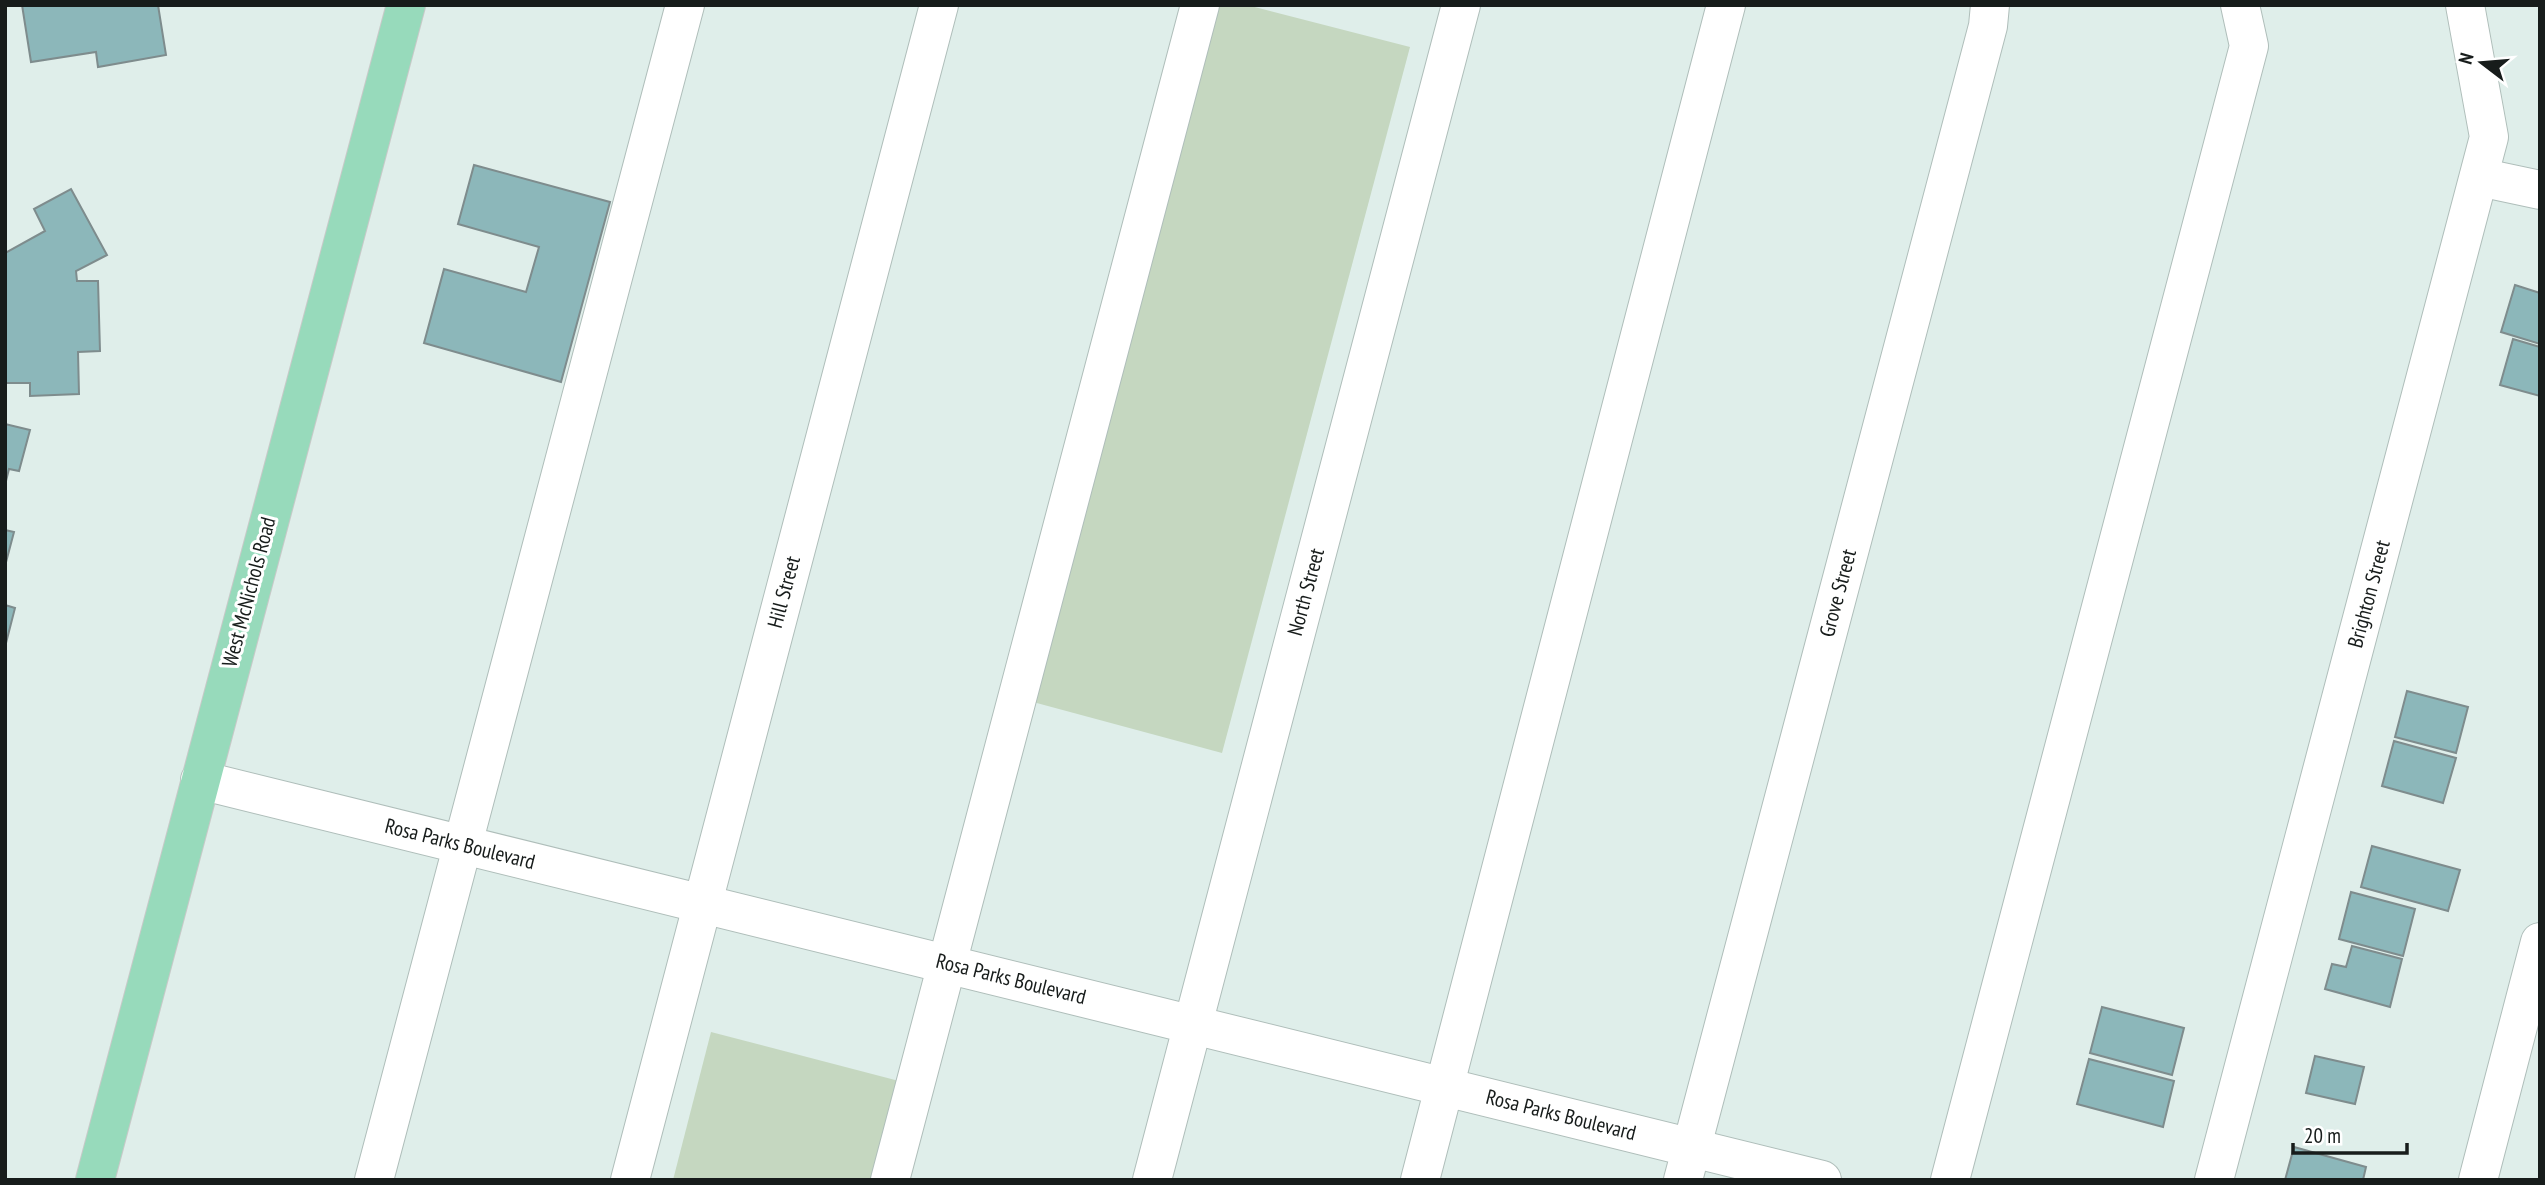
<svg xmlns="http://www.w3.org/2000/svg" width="2545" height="1185" viewBox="0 0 2545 1185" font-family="'PT Sans Narrow',sans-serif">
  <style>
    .green { fill: #c5d7c0 }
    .building { fill: #8cb7ba; stroke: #7e8c8d; stroke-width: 2 }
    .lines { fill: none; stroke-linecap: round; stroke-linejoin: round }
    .minor-casing { stroke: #afbeba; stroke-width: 40 }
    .major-casing { stroke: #c7c9c8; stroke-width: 40 }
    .minor { stroke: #fff; stroke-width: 38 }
    .major { stroke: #97dabb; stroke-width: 38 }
    .labels { text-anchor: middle; stroke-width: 6; stroke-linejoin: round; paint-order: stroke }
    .street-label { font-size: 21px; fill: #171c1b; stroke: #fff }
  </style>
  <rect width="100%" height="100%" fill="#dfeeea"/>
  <g class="green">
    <path d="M1213,5H1247L1410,47L1222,753L1033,702Z"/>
    <path d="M711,1032L899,1081L874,1180H673Z"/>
  </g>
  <g class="building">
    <path d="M22,5H158L166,55L98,67L96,52L31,62Z"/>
    <path d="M474,165L610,202L561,382L424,343L444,269L526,292L539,247L458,224Z"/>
    <path d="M71,189L107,255L76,271L77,281H98L100,351L78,352L79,394L30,396V383H5V253L45,231L34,209Z"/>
    <path d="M2515,285L2540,293V344L2501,332Z"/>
    <path d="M2513,339L2540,347V396L2500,385Z"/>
    <path d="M5,424L30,430L19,471L9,469L5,485Z"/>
    <path d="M5,530L14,532L5,566Z"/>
    <path d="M5,605L15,608L5,647Z"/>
    <path d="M2407,691L2468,707L2456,753L2395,737Z"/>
    <path d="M2394,741L2456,758L2443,803L2382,786Z"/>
    <path d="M2372,846L2460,870L2448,911L2361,887Z"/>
    <path d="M2351,892L2415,909L2403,956L2339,939Z"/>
    <path d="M2352,946L2402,959L2390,1007L2325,989L2332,964L2346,967Z"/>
    <path d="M2102,1007L2184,1028L2172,1075L2090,1053Z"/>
    <path d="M2315,1056L2364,1067L2355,1104L2306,1093Z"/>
    <path d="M2089,1059L2174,1081L2163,1127L2077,1104Z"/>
    <path d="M2294,1147L2366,1167L2363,1180H2285Z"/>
  </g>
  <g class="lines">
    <g class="minor-casing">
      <g id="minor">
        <path d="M2479,177L2540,190"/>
        <path d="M200,780L1822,1180"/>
        <path d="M374,1180L685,5"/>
        <path d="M630,1180L939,5"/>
        <path d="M890,1180L1200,5"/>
        <path d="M1152,1180L1461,5"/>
        <path d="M1420,1180L1726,5"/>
        <path d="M1683,1180L1988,26L1990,5"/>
        <path d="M1950,1180L2249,46L2240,5"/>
        <path d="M2214,1180L2489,137L2465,5"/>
        <path d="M2478,1180L2540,942"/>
      </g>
    </g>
    <g class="major-casing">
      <path id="major" d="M95,1180L406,5"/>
    </g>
    <use href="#minor" class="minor"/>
    <use href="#major" class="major"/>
  </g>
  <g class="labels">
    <g class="street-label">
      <text transform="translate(249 592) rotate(-75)" y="7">West McNichols Road</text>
      <text transform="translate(784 592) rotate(-75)" y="7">Hill Street</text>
      <text transform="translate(1306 592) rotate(-75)" y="7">North Street</text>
      <text transform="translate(1838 593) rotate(-75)" y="7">Grove Street</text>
      <text transform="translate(2369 594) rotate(-75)" y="7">Brighton Street</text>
      <text transform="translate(460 844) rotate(14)" y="7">Rosa Parks Boulevard</text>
      <text transform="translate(1011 979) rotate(14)" y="7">Rosa Parks Boulevard</text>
      <text transform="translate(1561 1115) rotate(14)" y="7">Rosa Parks Boulevard</text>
    </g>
  </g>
  <rect width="2545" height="1185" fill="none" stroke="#171c1b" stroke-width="14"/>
  <g transform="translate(2482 63) rotate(286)" stroke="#ffffff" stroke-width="5" paint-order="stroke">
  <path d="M0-5L12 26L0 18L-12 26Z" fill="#171c1b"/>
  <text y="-10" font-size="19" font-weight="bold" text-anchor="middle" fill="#171c1b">N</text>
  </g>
  <path d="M2293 1143v10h114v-10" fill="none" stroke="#171c1b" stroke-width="3.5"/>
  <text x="2304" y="1143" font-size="21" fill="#171c1b" stroke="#ffffff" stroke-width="5" paint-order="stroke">20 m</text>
</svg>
